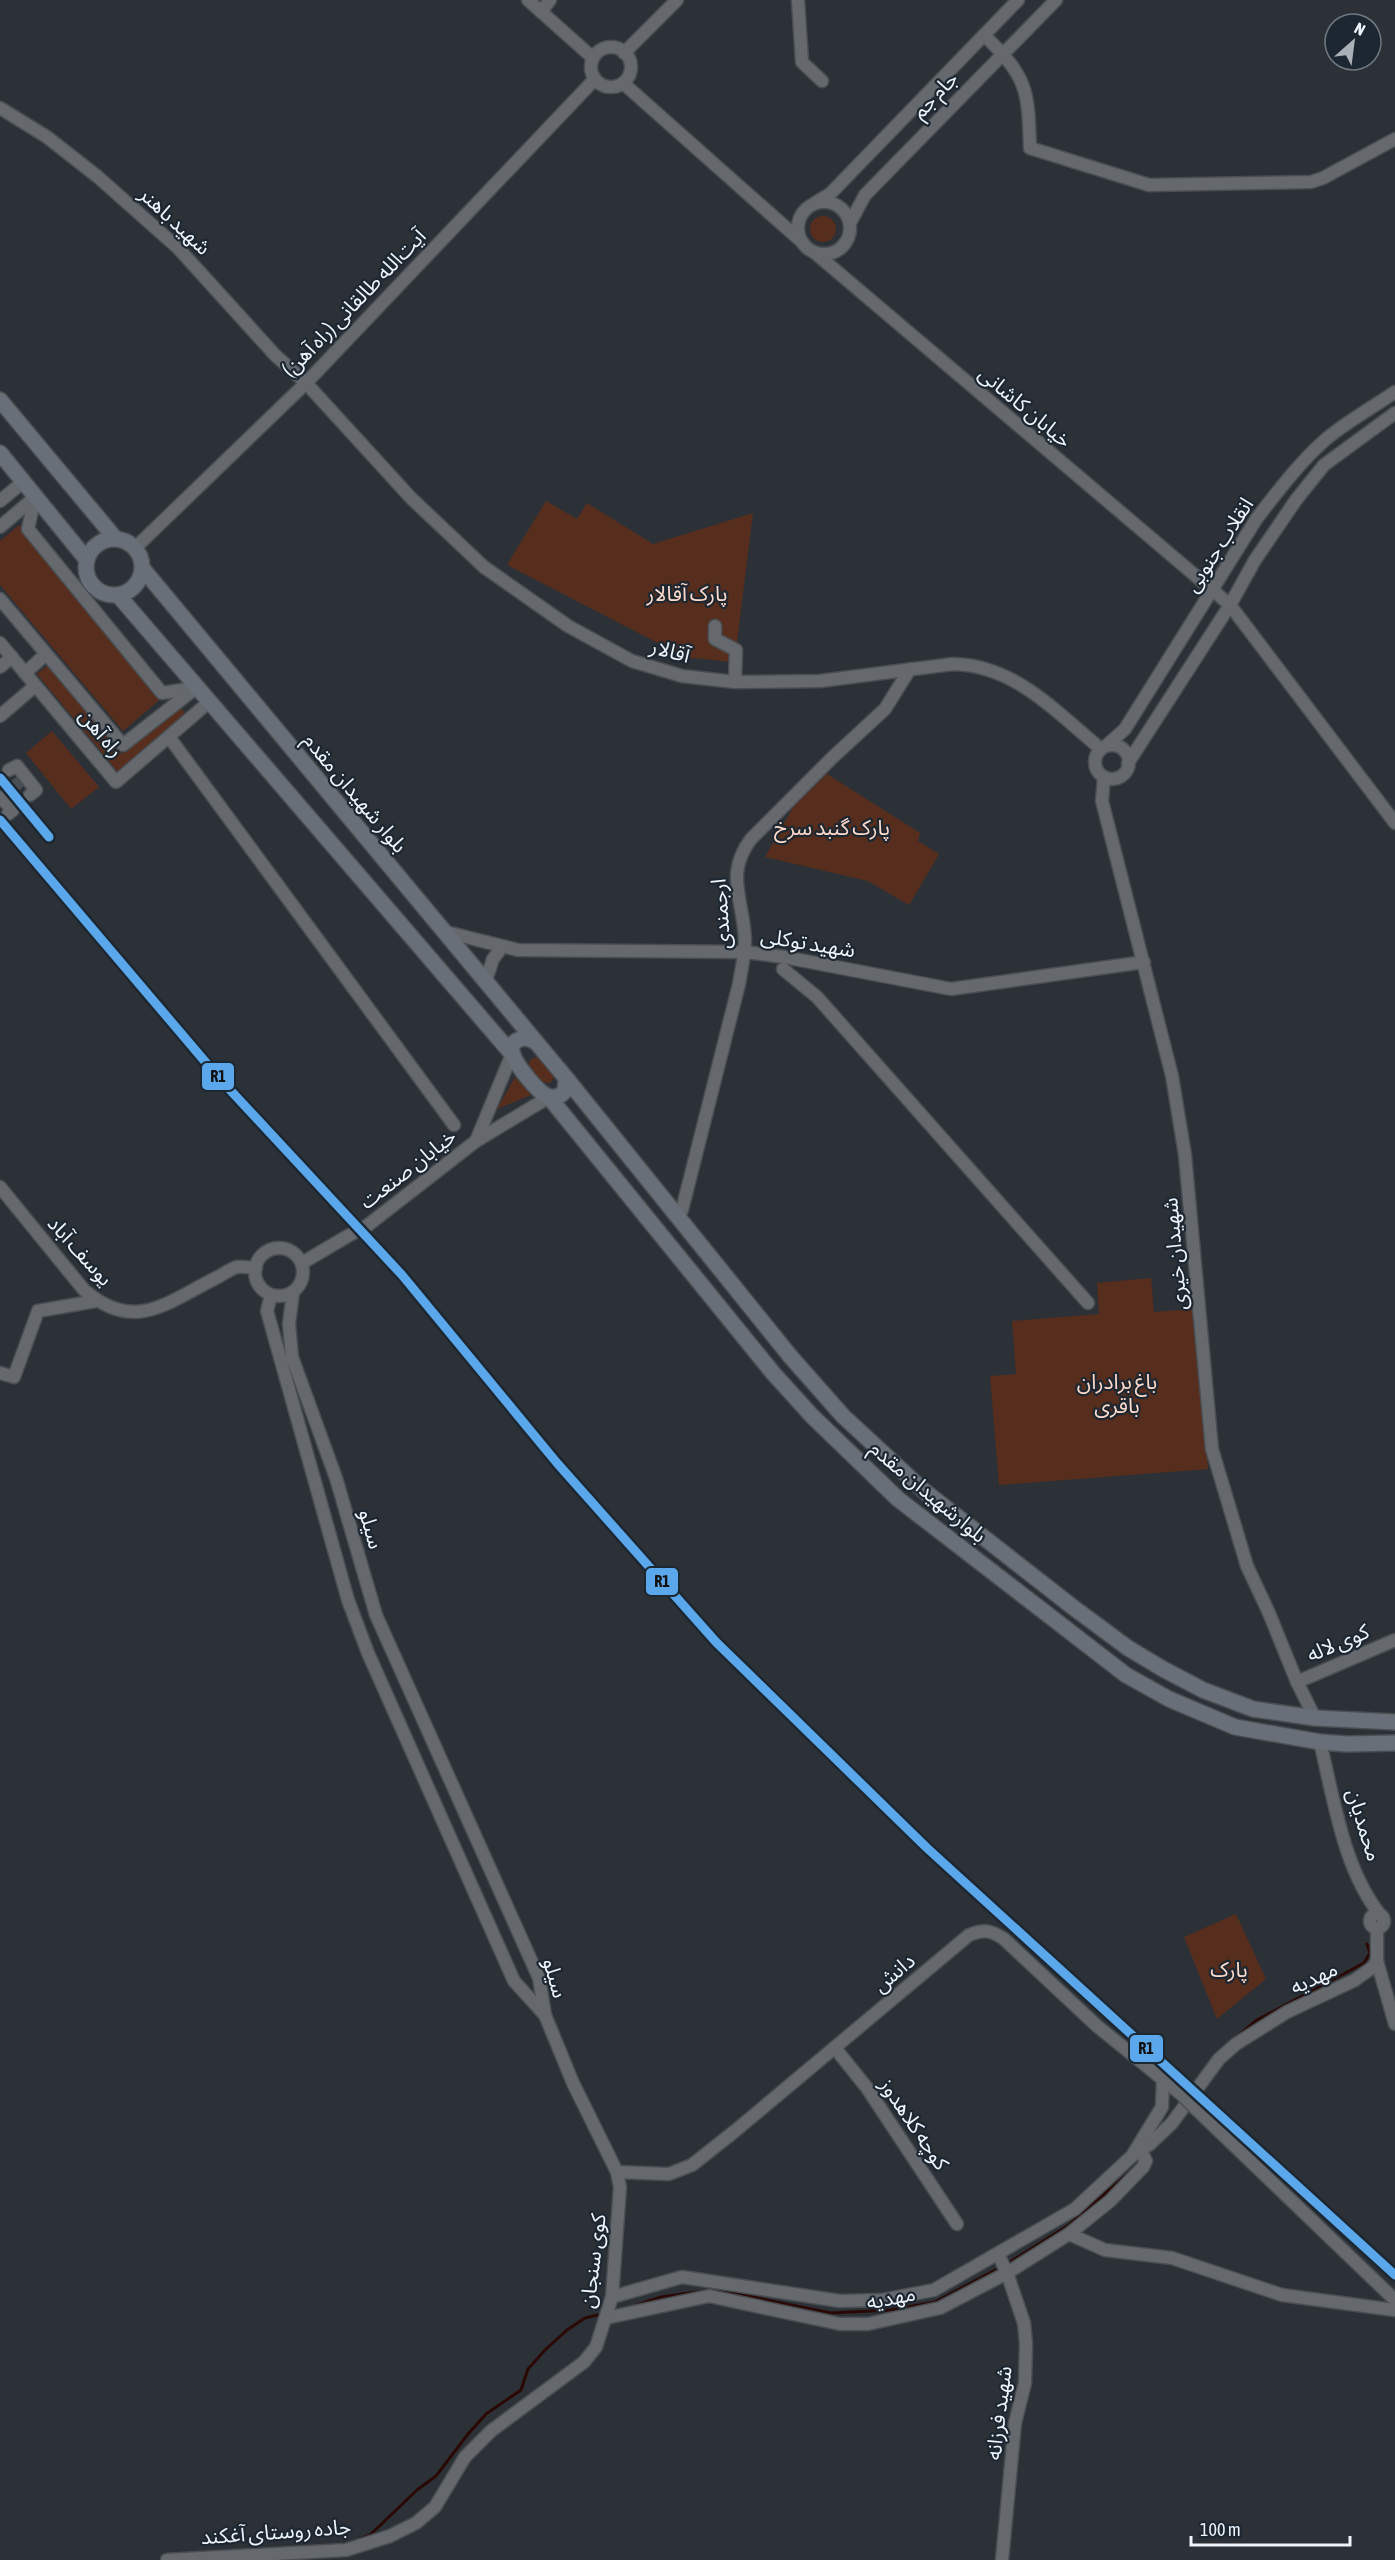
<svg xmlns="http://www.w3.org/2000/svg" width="1395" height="2560" viewBox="0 0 1395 2560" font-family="'Asap Condensed','Noto Sans Arabic',sans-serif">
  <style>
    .green { fill: #572e1d }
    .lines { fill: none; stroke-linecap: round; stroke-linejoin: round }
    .stream { stroke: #2a0905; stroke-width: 3 }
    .minor-tunnel { stroke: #494e54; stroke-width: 12; stroke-dasharray: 12 6; stroke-linecap: butt }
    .minor-casing { stroke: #494e52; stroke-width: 15 }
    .major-casing { stroke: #494e52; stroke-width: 18 }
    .minor { stroke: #65696e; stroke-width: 12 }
    .major { stroke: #686f78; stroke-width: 15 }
    .rail-casing { stroke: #686d72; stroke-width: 5 }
    .rail { stroke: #1d2731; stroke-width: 3; stroke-dasharray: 9; stroke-linecap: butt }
    .minor-bridge-casing { stroke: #494e52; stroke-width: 15; stroke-linecap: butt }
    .minor-bridge { stroke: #65696e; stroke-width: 12 }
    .rail-1-casing { stroke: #1d2731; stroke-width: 14 }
    .rail-1 { stroke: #5aa8eb; stroke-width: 9 }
    .labels { text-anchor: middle; stroke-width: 4.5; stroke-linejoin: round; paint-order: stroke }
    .street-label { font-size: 21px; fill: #edf4fb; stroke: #1d2731 }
    .park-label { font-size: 21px; fill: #fedacb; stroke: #1d2731 }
    .line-badge { stroke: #1d2731; stroke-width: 2 }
    .pale-badge-label { font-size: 16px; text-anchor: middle; font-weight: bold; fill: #111 }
  </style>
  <rect width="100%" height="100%" fill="#2c3137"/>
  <g class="green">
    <circle cx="823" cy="229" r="13"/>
    <path d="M546,501L577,519L587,503L653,544L753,513L736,650L741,663L685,657L507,565Z"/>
    <path d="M19,525L163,697L123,731L0,585V541Z"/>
    <path d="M48,665L122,754L180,707L187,715L118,772L37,674Z"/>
    <path d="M52,731L99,787L71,809L26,753Z"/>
    <path d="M827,774L920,833L918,841L939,854L909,905L868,881L765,857L795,804Z"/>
    <path d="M536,1057C545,1060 553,1069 554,1078L550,1083L540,1082L528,1066L531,1059Z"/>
    <path d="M515,1077L531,1095L497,1109Z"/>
    <path d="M1151,1278L1154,1312L1194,1309L1208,1469L999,1485L990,1376L1016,1374L1012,1321L1099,1314L1097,1283Z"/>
    <path d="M1236,1914L1266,1979L1217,2019L1184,1937Z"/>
  </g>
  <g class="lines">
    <g class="stream">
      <path d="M1222,2049L1257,2020L1364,1963L1370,1953L1367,1944"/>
      <path d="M1007,2264L1069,2225L1129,2173"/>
      <path d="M710,2291H723L831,2313L891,2310L935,2302L1001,2267"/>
      <path d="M637,2305L661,2297L704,2291"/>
      <path d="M360,2539L370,2535L417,2490L436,2476L468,2434L486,2414L521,2390L528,2369L545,2350L567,2330L585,2318L602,2314"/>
    </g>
    <path class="minor-tunnel" d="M0,797L25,778"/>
    <g class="minor-casing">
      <g id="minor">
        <path d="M528,0L593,58"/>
        <path d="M798,0L802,62L822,81"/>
        <path d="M541,12L550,0"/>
        <path d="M984,35C1028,78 1028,89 1030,148L1149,185L1311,182L1323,178L1395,139"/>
        <circle cx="611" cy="67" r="20"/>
        <path d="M624,53L677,0"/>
        <path d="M623,83L801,241"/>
        <path d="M0,108L47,137L98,177L178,248L275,355L306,383L411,498L484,567L568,626L632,661L682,676L735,682L820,681L953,664C1015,665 1056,712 1101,749"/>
        <circle cx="824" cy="228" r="26"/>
        <path d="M815,203L830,194L1018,0"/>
        <path d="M850,223L865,195L1056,0"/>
        <path d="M814,252L1230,605L1395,823"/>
        <path d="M35,497L28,529L162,693L195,688"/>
        <path d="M0,501L23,482"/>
        <path d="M0,527L35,497"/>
        <path d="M135,548L306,383L595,79"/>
        <path d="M0,599L123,745L197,687"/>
        <path d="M715,626V639L736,650L735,682"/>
        <path d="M0,643L116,782L209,702"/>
        <path d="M0,667L12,657"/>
        <path d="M25,673L46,654"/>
        <path d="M0,716L35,686"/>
        <path d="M169,737L454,1125"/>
        <circle cx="1112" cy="762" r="17"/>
        <path d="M1106,746L1125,729L1257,518C1278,491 1299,463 1325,440C1346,422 1372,408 1395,392"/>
        <path d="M1128,763L1230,605L1255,560L1296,500L1324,465L1395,413"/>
        <path d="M9,770L17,766L36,790L30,795"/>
        <path d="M1104,777L1102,801L1172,1076L1185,1155L1212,1449L1247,1566L1269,1613L1297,1682L1315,1718"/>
        <path d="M0,797L13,810L8,814"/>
        <path d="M442,931L518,950L745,952L784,957L951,989L1144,962"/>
        <path d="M783,969L817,997L1088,1303"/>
        <path d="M485,983L493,959L502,947"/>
        <path d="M512,1054L476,1141L549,1097"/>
        <path d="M0,1187L84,1290C135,1334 167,1302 216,1278C222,1275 230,1269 237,1267C243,1266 250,1268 256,1268"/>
        <path d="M676,1214L682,1210L739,984C742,966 747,947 744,928C740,893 727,871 751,839L833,757L885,709L910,669"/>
        <path d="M368,1225L476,1141"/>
        <circle cx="279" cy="1272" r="24"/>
        <path d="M302,1263L346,1237"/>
        <path d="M271,1295L267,1311L348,1600L368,1653L514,1981L544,2014"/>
        <path d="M0,1373L14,1377L38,1311L96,1301"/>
        <path d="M1297,1682L1395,1640"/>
        <path d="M1320,1742C1334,1799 1343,1869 1381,1916"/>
        <circle cx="1377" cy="1921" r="7"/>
        <path d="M1377,1961L1395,2024"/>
        <path d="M835,2048L867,2088L957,2224"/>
        <path d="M1195,2108L1395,2300"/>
        <path d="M1137,2152L1150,2144L1172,2123L1219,2059L1236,2044L1287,2012L1355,1980L1373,1967L1377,1961V1929"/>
        <path d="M617,2172L669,2174L692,2165L735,2131L969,1935C984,1929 991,1930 1004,1939L1097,2026L1181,2094"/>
        <path d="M1069,2234L1105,2250L1172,2258L1282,2295L1395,2310"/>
        <path d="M998,2254L1007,2273L1024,2323L1026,2344L1025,2383L1015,2423L1002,2560"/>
        <path d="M612,2297L682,2277L840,2301L882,2300L934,2290L1075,2209L1132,2156L1162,2107L1163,2079"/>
        <path d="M606,2318L709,2296L840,2324H868L940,2308L1007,2273L1069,2234L1110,2201L1143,2167L1146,2161L1143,2155L1137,2152L1132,2156"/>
        <path d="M167,2560L346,2550L390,2536L416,2523L435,2507L465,2457L491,2431L584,2362L596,2347L612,2297L620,2187L617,2172L573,2083L545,2015L539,1978L376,1615L336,1478L292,1357L289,1324L293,1292"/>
      </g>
    </g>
    <g class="major-casing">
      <g id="major">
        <path d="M0,400L115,538"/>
        <path d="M0,453L87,560"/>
        <circle cx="114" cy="567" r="28"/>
        <path d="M143,569L536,1042"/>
        <path d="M118,595L512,1054"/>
        <path d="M527,1038L536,1042L566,1078L565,1091C551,1107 537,1089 527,1077C518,1066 498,1040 527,1038Z"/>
        <path d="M566,1078L790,1356L843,1416L923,1490L1074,1608L1128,1648L1163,1669L1203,1690L1253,1709L1315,1718L1395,1722"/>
        <path d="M549,1097L773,1373L812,1416L898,1499L1126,1675L1169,1699L1235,1727L1320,1742L1347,1744L1395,1743"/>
      </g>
    </g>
    <use href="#minor" class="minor"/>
    <use href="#major" class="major"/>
    <g class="rail-casing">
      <path id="rail" d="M0,820L219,1078L369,1240"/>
    </g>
    <use href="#rail" class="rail"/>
    <g class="minor-bridge-casing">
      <g id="minor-bridge">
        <path d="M346,1237L368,1225"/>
        <path d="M1181,2094L1195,2108"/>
      </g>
    </g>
    <use href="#minor-bridge" class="minor-bridge"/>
    <g class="rail-1-casing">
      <g id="rail-1">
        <path d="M0,778L49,837"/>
        <path d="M0,820L219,1078L402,1275L557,1463L716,1642L927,1848L1395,2275"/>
      </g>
    </g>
    <use href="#rail-1" class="rail-1"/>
  </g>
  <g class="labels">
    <g class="street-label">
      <text transform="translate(935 95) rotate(-46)" y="7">جام جم</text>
      <text transform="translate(175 221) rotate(43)" y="7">شهید باهنر</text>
      <text transform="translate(354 303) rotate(-46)" y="7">(راه آهن) آیت‌الله طالقانی</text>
      <text transform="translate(1025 407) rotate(40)" y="7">خیابان کاشانی</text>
      <text transform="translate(1219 545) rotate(-57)" y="7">انقلاب جنوبی</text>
      <text transform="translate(670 651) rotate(15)" y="7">آقالار</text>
      <text transform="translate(101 733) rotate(50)" y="7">راه آهن</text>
      <text transform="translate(355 793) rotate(50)" y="7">بلوار شهیدان مقدم</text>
      <text transform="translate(721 914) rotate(-94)" y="7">ارجمندی</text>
      <text transform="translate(808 943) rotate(9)" y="7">شهید توکلی</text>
      <text transform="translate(408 1169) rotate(-38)" y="7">خیابان صنعت</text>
      <text transform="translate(80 1251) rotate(48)" y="7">یوسف آباد</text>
      <text transform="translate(1175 1254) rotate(-95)" y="7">شهیدان خیری</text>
      <text transform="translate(928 1492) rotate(40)" y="7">بلوارشهیدان مقدم</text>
      <text transform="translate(371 1529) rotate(74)" y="7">سیلو</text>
      <text transform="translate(1338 1643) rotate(-23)" y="7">کوی لاله</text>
      <text transform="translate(1364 1825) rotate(73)" y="7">محمدیان</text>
      <text transform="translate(894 1973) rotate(-40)" y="7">دانش</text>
      <text transform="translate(555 1978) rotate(74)" y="7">سیلو</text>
      <text transform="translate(1314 1978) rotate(-25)" y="7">مهدیه</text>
      <text transform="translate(914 2124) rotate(56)" y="7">کوچه کلاهدوز</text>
      <text transform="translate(593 2261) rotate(-83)" y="7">کوی سنجان</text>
      <text transform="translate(891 2298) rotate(-11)" y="7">مهدیه</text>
      <text transform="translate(999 2413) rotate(-83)" y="7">شهید فرزانه</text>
      <text transform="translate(276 2532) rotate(-4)" y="7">جاده روستای آغکند</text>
    </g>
    <g class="park-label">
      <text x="687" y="601">پارک آقالار</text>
      <text x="832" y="835">پارک گنبد سرخ</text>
      <text x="1117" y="1389">باغ برادران<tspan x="1117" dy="24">باقری</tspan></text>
      <text x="1229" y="1977">پارک</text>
    </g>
  </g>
  <g class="line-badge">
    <rect x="201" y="1062" width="34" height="29" rx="6" fill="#5aa8eb"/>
    <rect x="645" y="1567" width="34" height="29" rx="6" fill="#5aa8eb"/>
    <rect x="1129" y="2034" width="35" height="29" rx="6" fill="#5aa8eb"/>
  </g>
  <g class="pale-badge-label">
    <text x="218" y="1082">R1</text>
    <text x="662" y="1587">R1</text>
    <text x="1146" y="2054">R1</text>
  </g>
  <g transform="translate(1353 42) rotate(28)"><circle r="28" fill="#1d2731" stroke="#707982" stroke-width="1.5"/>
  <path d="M0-4.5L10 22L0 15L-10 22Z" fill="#a9b0b6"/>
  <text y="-9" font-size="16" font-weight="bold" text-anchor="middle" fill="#edf4fb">N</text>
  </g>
  <path d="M1191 2536v9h159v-9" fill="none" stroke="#edf4fb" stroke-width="3"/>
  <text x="1200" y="2536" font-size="18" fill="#edf4fb" stroke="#1d2731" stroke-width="4.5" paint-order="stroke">100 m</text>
</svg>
